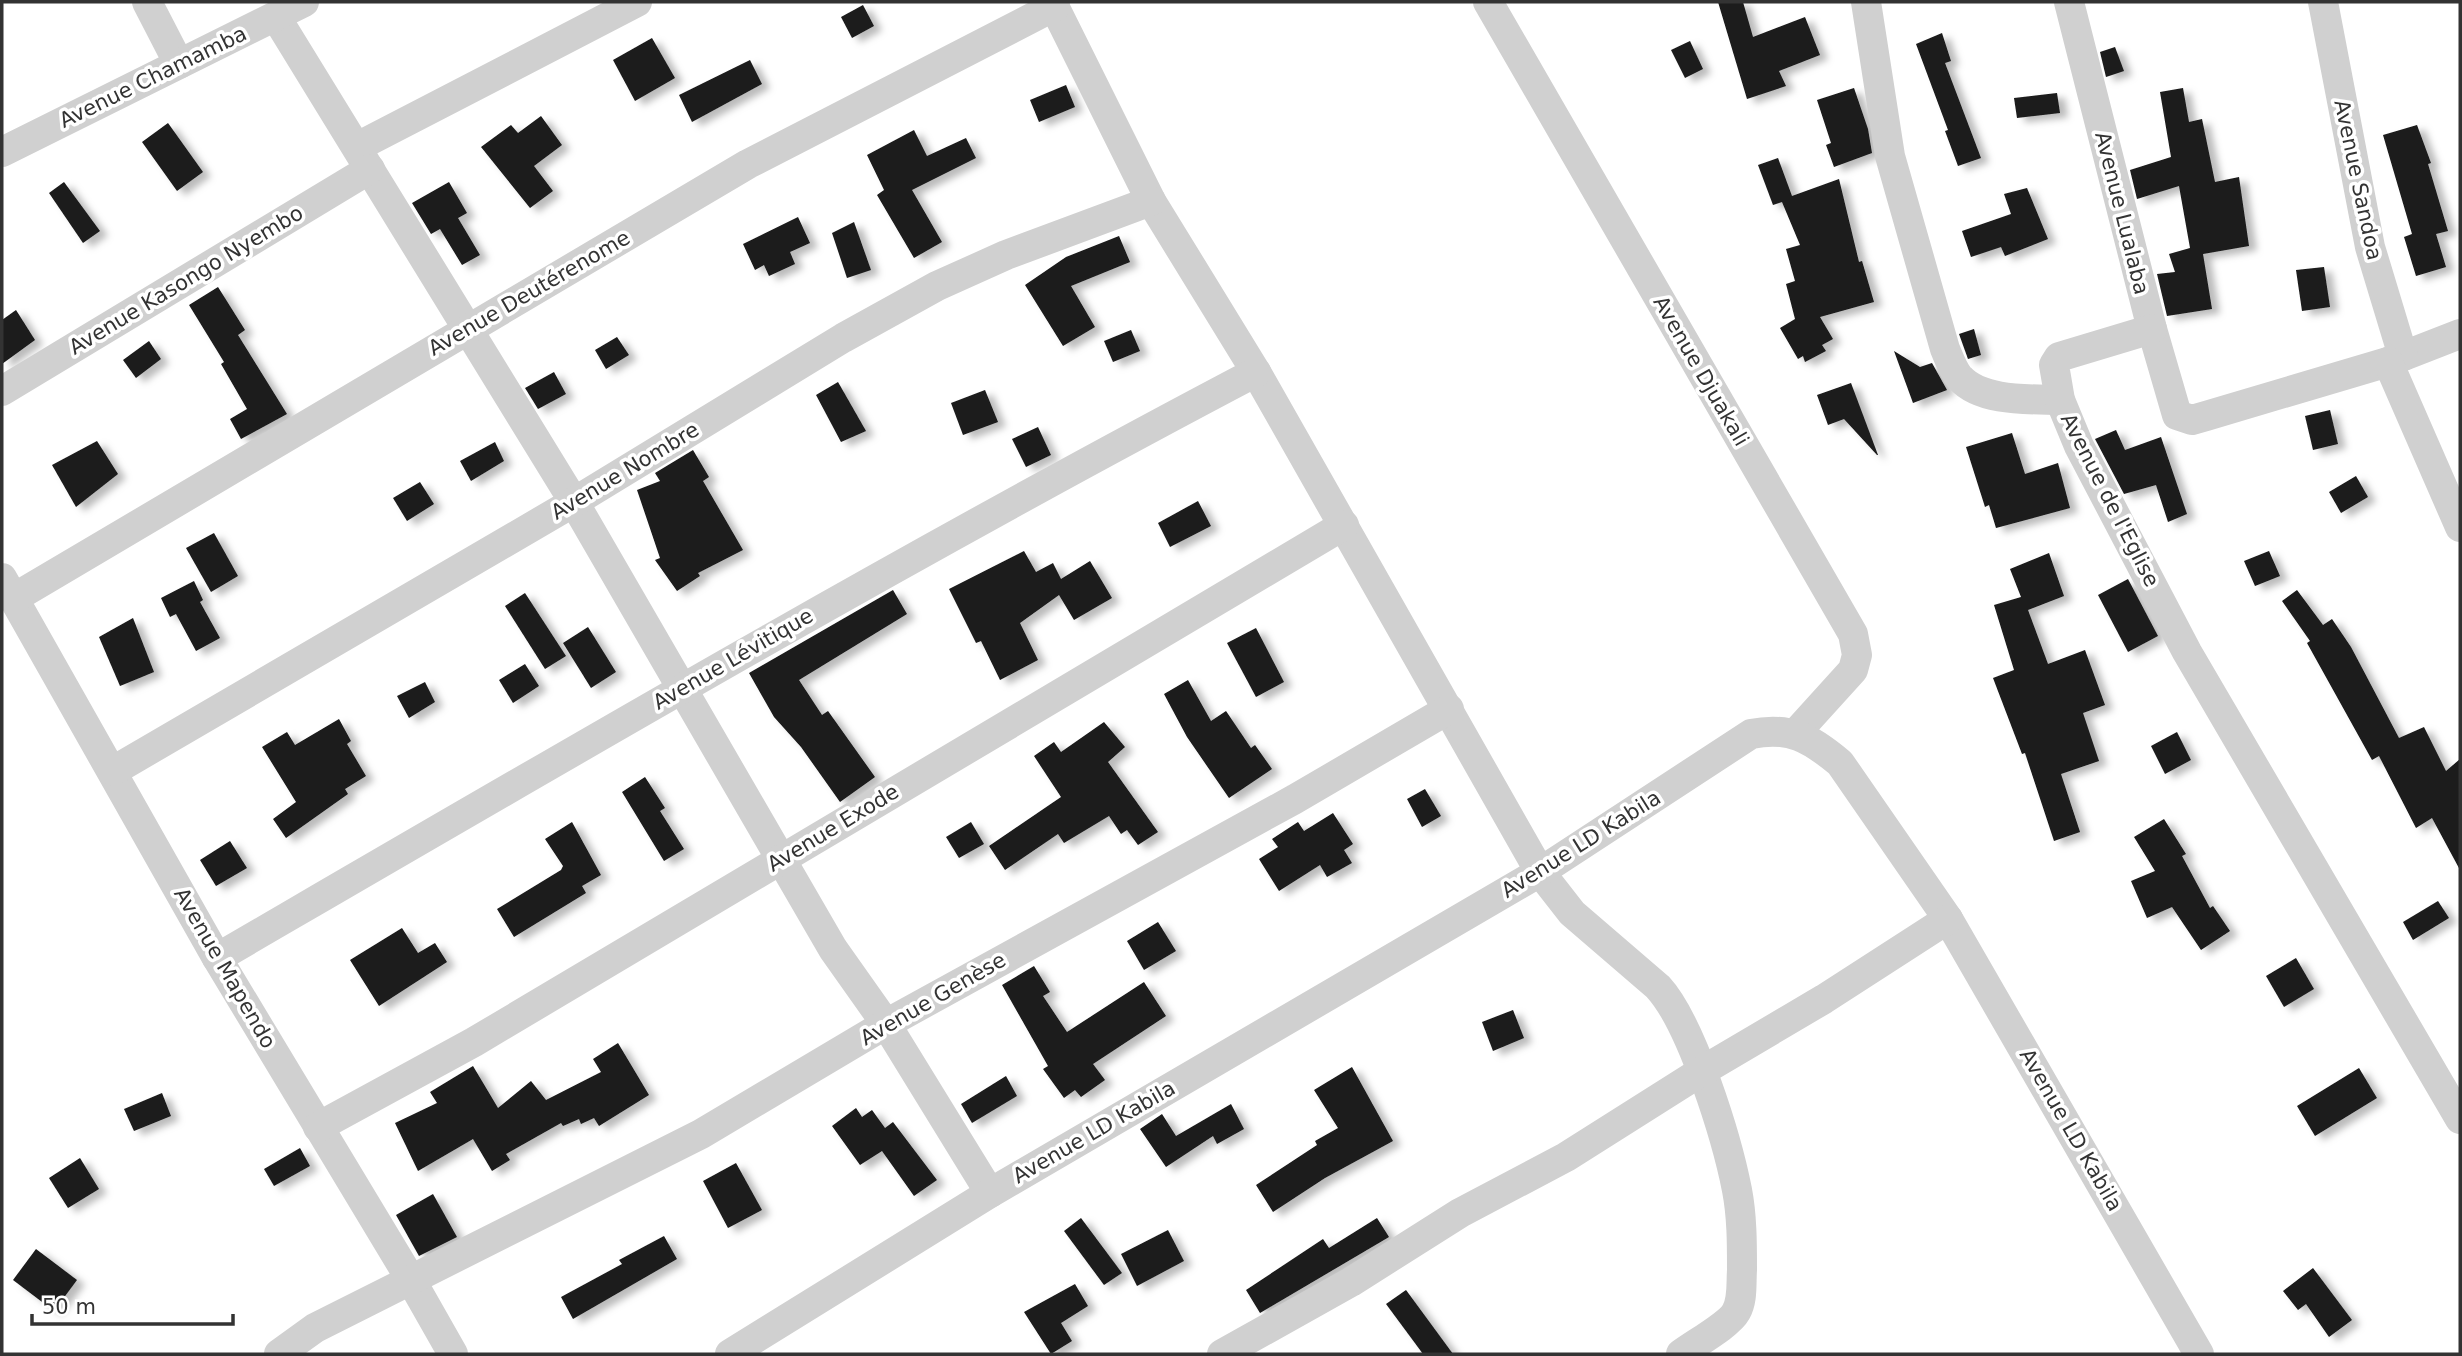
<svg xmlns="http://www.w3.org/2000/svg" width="2462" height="1356" viewBox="0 0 2462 1356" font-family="'DejaVu Sans',sans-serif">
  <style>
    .building { fill: #1a1a1a; filter: url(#shadow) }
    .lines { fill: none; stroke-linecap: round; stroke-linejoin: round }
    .minor { stroke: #d0d0d0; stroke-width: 30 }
    .labels { text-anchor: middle; stroke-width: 7; stroke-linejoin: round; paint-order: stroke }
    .street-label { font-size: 21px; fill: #333; stroke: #fff }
  </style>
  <defs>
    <filter id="shadow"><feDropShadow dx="8" dy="4.5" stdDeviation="3.5" flood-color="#0004"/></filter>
  </defs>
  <rect width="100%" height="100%" fill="#fff"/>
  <g class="building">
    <path d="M1718,2H1743L1753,37L1805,17L1820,55L1779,71L1786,86L1747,99Z"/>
    <path d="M863,5L874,26L852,38L841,17Z"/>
    <path d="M1942,33L1951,61L1945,63L1981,158L1958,166L1945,131L1948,130L1916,44Z"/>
    <path d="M652,38L675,78L635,101L613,60Z"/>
    <path d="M1690,41L1703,69L1685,78L1671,50Z"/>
    <path d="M2115,47L2124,71L2106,77L2100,52Z"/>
    <path d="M750,60L762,84L692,122L679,95Z"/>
    <path d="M1066,85L1075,107L1039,122L1030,100Z"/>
    <path d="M1854,88L1868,129L1872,153L1834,167L1826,145L1831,143L1817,100Z"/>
    <path d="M2183,88L2189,122L2202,119L2215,182L2239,177L2249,246L2203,254L2212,309L2167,316L2157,274L2175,272L2169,254L2190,248L2179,186L2137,199L2130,170L2171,157L2160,92Z"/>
    <path d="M2057,93L2060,113L2017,118L2014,98Z"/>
    <path d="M541,116L562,145L534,166L553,191L530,208L481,147L511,125L518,133Z"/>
    <path d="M168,123L203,172L177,191L142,142Z"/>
    <path d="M2417,125L2431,163L2428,164L2448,231L2436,234L2446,267L2416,276L2404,237L2412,234L2383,135Z"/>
    <path d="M914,130L927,156L966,138L976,158L912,190L942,242L914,258L877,195L884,190L867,155Z"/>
    <path d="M1778,158L1792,196L1839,179L1859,262L1862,261L1874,302L1820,317L1833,339L1822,345L1826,351L1805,362L1803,356L1798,359L1780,328L1795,319L1786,284L1795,281L1786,249L1800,245L1782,202L1773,205L1758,165Z"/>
    <path d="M64,182L100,231L83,243L49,193Z"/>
    <path d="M449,182L467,213L458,218L480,255L462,265L440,229L431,234L412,203Z"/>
    <path d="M2027,188L2048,239L2005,256L2001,247L1971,257L1962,231L2011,214L2004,194Z"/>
    <path d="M798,217L810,243L790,252L795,264L769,276L764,265L755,270L743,244Z"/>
    <path d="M854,222L871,270L847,278L832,233Z"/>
    <path d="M1119,236L1130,262L1071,286L1095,327L1063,346L1025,285L1066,257Z"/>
    <path d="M2324,267L2330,307L2302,311L2296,270Z"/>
    <path d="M218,287L245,330L238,335L287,414L241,439L230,419L247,409L221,364L224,362L189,305Z"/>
    <path d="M16,310L35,340L2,364V320Z"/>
    <path d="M1974,329L1981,355L1968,359L1959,334Z"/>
    <path d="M1131,330L1140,351L1113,362L1104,341Z"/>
    <path d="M617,337L629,355L606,369L595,350Z"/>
    <path d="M149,341L161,359L136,378L123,360Z"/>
    <path d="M1894,351L1920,367L1932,363L1947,390L1913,403Z"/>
    <path d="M554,372L566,394L538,409L525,388Z"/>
    <path d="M838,382L866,431L841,442L816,395Z"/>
    <path d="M1851,383L1878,455H1877L1844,419L1828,425L1817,395Z"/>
    <path d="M985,390L998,422L963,435L951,403Z"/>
    <path d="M2330,410L2338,444L2313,450L2305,416Z"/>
    <path d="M1038,427L1051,455L1026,467L1012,439Z"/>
    <path d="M2116,430L2125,450L2161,437L2187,514L2168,522L2156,485L2124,494L2095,439Z"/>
    <path d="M2012,433L2025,474L2058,463L2070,508L1996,528L1989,505L1985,507L1966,447Z"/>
    <path d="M97,441L118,474L76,507L52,465Z"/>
    <path d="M495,442L504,461L471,481L460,461Z"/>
    <path d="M693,450L709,477L703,481L743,550L698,573L700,576L677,591L655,560L660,558L637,490L660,481L655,473Z"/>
    <path d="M2356,476L2368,497L2341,513L2329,492Z"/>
    <path d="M420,482L434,504L407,521L393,498Z"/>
    <path d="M1198,501L1211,526L1170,547L1158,523Z"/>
    <path d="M214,533L238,576L211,592L186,548Z"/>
    <path d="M1024,551L1036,572L1053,563L1061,579L1090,561L1112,598L1074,620L1059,595L1020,623L1038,660L1000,680L981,641L976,643L949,589Z"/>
    <path d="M2269,551L2280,576L2255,586L2244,561Z"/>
    <path d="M2049,553L2064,596L2028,610L2048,664L2085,650L2105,705L2083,713L2099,761L2061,774L2080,832L2054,841L2025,753L2022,754L1993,678L2014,670L1994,605L2021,597L2010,569Z"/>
    <path d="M2128,579L2158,636L2128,652L2098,595Z"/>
    <path d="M194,581L203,600L200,602L220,638L196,651L176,614L170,617L161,598Z"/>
    <path d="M893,590L907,614L799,680L822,715L828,711L875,777L840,802L801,747L774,717L749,673Z"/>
    <path d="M2297,590L2323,625L2332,619L2351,647L2399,738L2424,727L2446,771L2460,759V870L2432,818L2416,828L2379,756L2372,760L2307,643L2310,641L2282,601Z"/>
    <path d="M525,593L566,656L545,669L505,606Z"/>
    <path d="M133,618L154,672L120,686L99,637Z"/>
    <path d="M588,627L616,672L591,688L563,643Z"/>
    <path d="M1256,628L1284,682L1256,697L1227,643Z"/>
    <path d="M525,664L539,686L513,703L499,680Z"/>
    <path d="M1188,680L1211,721L1226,711L1251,748L1255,745L1272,769L1229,798L1187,737L1164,694Z"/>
    <path d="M425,682L435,702L409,718L397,696Z"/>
    <path d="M339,719L351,741L347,744L366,776L345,789L348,794L286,838L273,819L296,802L262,747L287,732L295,745Z"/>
    <path d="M1104,722L1125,747L1108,762L1158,832L1138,845L1127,830L1121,834L1109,816L1064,843L1058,834L1005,870L989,846L1061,797L1034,756L1054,742L1061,752Z"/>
    <path d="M2177,732L2191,760L2165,774L2151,746Z"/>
    <path d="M645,777L665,808L660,811L684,849L664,861L622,792Z"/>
    <path d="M1425,789L1441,816L1422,827L1407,799Z"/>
    <path d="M1333,813L1353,844L1344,850L1352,863L1327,877L1320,865L1279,891L1259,859L1278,847L1272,839L1298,822L1304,831Z"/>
    <path d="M2164,819L2186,854L2182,856L2210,908L2213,906L2230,931L2201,950L2172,907L2147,918L2131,881L2155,871L2134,837Z"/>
    <path d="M572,822L601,875L582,886L586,893L514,937L497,909L561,870L563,866L545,839Z"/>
    <path d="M971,822L984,844L959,858L946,837Z"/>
    <path d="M230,841L247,868L216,886L200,860Z"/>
    <path d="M2438,901L2449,918L2413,940L2403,922Z"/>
    <path d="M1158,922L1176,951L1144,970L1127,941Z"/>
    <path d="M402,928L418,953L435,943L447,962L379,1006L350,960Z"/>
    <path d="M2296,958L2314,989L2284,1007L2266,976Z"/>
    <path d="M1034,966L1050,992L1043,996L1067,1032L1144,982L1166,1016L1093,1064L1105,1080L1081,1097L1075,1090L1064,1098L1043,1069L1048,1066L1002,985Z"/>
    <path d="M1513,1010L1524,1038L1493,1051L1482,1022Z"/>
    <path d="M618,1043L649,1095L599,1126L594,1118L581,1124L579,1119L563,1126L561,1123L506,1154L510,1160L492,1171L473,1139L418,1171L395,1123L437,1103L430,1092L473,1066L498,1108L531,1081L546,1100L601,1072L593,1059Z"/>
    <path d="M1352,1067L1393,1141L1325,1178L1273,1212L1256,1185L1317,1145L1315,1141L1338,1128L1314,1090Z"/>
    <path d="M2359,1068L2377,1098L2315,1136L2297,1106Z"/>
    <path d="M1006,1076L1017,1096L972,1123L961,1104Z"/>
    <path d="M162,1093L171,1116L134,1131L124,1109Z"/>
    <path d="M1231,1104L1244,1129L1217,1144L1213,1136L1166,1167L1140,1129L1162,1114L1176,1136Z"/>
    <path d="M856,1108L862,1117L872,1110L885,1128L893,1122L937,1180L914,1196L882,1151L860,1165L832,1126Z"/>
    <path d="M300,1148L310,1166L274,1186L264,1169Z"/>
    <path d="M80,1158L99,1189L68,1208L49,1178Z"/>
    <path d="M736,1163L762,1210L728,1228L703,1181Z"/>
    <path d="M433,1194L457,1237L419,1256L396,1215Z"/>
    <path d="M1081,1218L1122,1273L1104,1285L1064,1231Z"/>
    <path d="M1377,1218L1389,1237L1260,1313L1246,1290L1323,1239L1329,1248Z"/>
    <path d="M1168,1230L1184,1261L1137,1286L1121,1254Z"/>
    <path d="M664,1236L677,1259L573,1319L561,1297L622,1264L619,1260Z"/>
    <path d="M36,1249L77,1280L54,1311L13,1280Z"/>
    <path d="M2313,1268L2352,1320L2329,1337L2306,1304L2298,1310L2283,1291Z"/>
    <path d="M1075,1284L1088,1306L1061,1323L1072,1341L1051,1354L1024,1312Z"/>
    <path d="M1406,1290L1453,1354H1423L1386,1304Z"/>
  </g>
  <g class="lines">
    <g class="minor">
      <path d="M147,2L179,64"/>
      <path d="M1052,2L1151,201L1256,372L1540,872L1572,913L1658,987C1692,1024 1727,1139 1737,1190C1742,1216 1742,1243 1742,1270C1741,1284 1743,1300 1736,1312C1729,1325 1694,1344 1681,1354"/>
      <path d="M1488,2L1853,634L1857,655L1853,670L1795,734"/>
      <path d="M1866,2L1890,156L1945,349C1949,358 1953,371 1960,378C1982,402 2030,399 2060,400"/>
      <path d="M2069,2L2152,329L2177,415L2192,420L2206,416L2388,362L2460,334"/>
      <path d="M2323,2L2370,247L2403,356"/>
      <path d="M276,17L574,502L833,949L886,1024L990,1193"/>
      <path d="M357,147L637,2"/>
      <path d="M2,152L304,2"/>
      <path d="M2152,329L2059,357L2054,365L2060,400L2079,446L2187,652L2460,1119"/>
      <path d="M2388,362L2460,527"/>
      <path d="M2,391L370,169"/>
      <path d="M2,578L217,958L411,1280L453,1354"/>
      <path d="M14,598L748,164L1055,6"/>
      <path d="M113,771L574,502L843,338L937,286L1006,255L1151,201"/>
      <path d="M217,958C561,758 904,557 1256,372"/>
      <path d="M318,1127L474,1042L1344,525"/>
      <path d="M279,1354L315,1328L701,1134L886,1024L1295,799L1449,709"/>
      <path d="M730,1354L990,1193L1540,872L1751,734C1790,726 1810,738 1840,763L1948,919L2199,1354"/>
      <path d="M1222,1354L1351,1282L1460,1213L1566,1157L1702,1071L1824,999L1948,919"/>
    </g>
  </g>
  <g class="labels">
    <g class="street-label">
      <text transform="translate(153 77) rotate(-26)" y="7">Avenue Chamamba</text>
      <text transform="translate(2358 180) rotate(78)" y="7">Avenue Sandoa</text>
      <text transform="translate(2122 213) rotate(76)" y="7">Avenue Lualaba</text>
      <text transform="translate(186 280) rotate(-31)" y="7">Avenue Kasongo Nyembo</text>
      <text transform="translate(529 293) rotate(-30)" y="7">Avenue Deutérenome</text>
      <text transform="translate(1701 371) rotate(60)" y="7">Avenue Djuakali</text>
      <text transform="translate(625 471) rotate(-31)" y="7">Avenue Nombre</text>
      <text transform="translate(2110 500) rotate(63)" y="7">Avenue de l'Eglise</text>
      <text transform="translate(733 659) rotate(-30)" y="7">Avenue Lévitique</text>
      <text transform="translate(833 828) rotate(-31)" y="7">Avenue Exode</text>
      <text transform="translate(1581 844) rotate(-32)" y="7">Avenue LD Kabila</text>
      <text transform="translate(225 968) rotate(60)" y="7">Avenue Mapendo</text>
      <text transform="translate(933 999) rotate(-30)" y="7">Avenue Genèse</text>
      <text transform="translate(2071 1130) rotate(60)" y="7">Avenue LD Kabila</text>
      <text transform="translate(1094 1132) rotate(-30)" y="7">Avenue LD Kabila</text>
    </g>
  </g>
  <rect width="2462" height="1356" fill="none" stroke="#333333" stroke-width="7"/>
  <path d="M32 1314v10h201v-10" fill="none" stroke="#333333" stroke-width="3.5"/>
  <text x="42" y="1314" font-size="21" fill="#333333" stroke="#ffffff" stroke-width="5" paint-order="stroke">50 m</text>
</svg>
